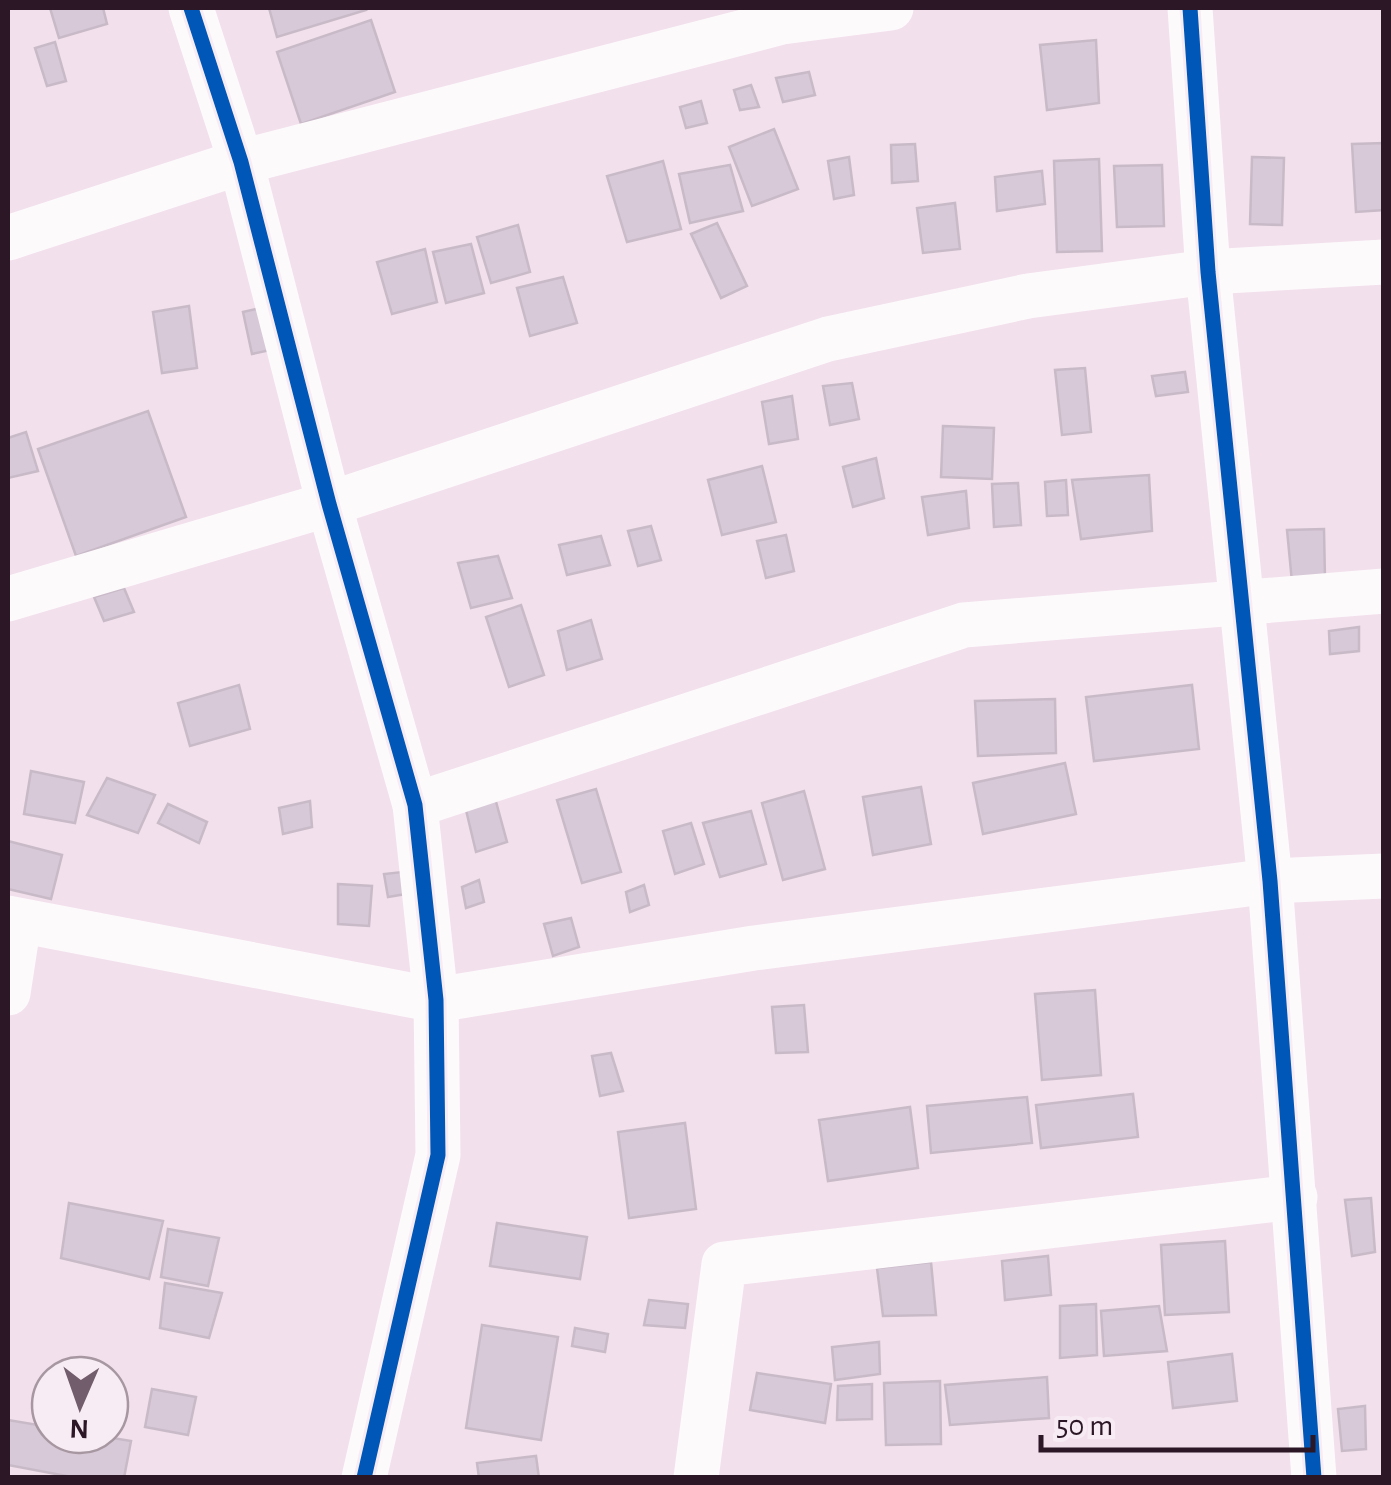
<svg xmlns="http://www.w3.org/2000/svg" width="1391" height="1485" viewBox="0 0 1391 1485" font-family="'Alegreya Sans',sans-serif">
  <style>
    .building { fill: #d8c9d8; stroke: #c9bac8; stroke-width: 2.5 }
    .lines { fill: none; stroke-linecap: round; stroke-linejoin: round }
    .minor { stroke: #fdfafc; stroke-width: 45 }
    .cycleway-casing { stroke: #f8ecf4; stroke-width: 21 }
    .cycleway { stroke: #0057b8; stroke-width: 15 }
  </style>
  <rect width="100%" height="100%" fill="#f2e0ec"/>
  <g class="building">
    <path d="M50,8H103L107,24L59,38Z"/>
    <path d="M269,8H365L366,10L277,37Z"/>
    <path d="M371,20L395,92L301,124L277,52Z"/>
    <path d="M1096,40L1099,103L1047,110L1040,45Z"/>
    <path d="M55,42L66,81L47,86L35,48Z"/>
    <path d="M809,72L815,95L783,102L776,78Z"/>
    <path d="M751,85L759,107L740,110L734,90Z"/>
    <path d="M701,101L707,123L686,128L680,107Z"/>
    <path d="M774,129L798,189L752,206L729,147Z"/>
    <path d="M1384,143V210L1356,212L1352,144Z"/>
    <path d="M915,144L918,181L892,183L891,145Z"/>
    <path d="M849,157L854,195L834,199L828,161Z"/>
    <path d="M1252,157L1284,158L1282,225L1250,224Z"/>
    <path d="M1099,159L1102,251L1057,252L1054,161Z"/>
    <path d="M663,161L681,229L627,242L607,176Z"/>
    <path d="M730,165L743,211L690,223L679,174Z"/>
    <path d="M1162,165L1164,226L1117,227L1114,166Z"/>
    <path d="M1042,171L1045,204L997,211L995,177Z"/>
    <path d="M955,203L960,249L923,253L917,208Z"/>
    <path d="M717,223L747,286L721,298L691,234Z"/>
    <path d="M518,225L530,272L491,283L477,237Z"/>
    <path d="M471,244L484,293L446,303L433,252Z"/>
    <path d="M425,249L437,302L392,314L377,262Z"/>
    <path d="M563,277L577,323L530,336L517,288Z"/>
    <path d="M189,306L197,368L162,373L153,312Z"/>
    <path d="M265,307L275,349L252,354L243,312Z"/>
    <path d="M1085,368L1091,432L1062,435L1055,370Z"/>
    <path d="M1185,372L1188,392L1156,396L1152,376Z"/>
    <path d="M852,383L859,419L830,425L823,386Z"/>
    <path d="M792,396L798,439L769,444L762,402Z"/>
    <path d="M148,411L186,517L76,556L38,449Z"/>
    <path d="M943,426L994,428L992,479L941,477Z"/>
    <path d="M26,432L38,471L8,478V438Z"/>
    <path d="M876,458L884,498L853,507L843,467Z"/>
    <path d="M762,466L776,522L722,535L708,480Z"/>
    <path d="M1149,475L1152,531L1081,539L1072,480Z"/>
    <path d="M1066,480L1068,515L1047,516L1045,482Z"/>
    <path d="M1018,483L1021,525L994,527L992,484Z"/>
    <path d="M966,491L969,528L928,535L922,497Z"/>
    <path d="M651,526L661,560L638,566L628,531Z"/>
    <path d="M1324,529L1325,579L1292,582L1287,530Z"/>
    <path d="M786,535L794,571L766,578L757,541Z"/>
    <path d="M601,536L610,565L567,575L559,545Z"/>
    <path d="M498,556L512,598L471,608L458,563Z"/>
    <path d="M124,588L134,612L104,621L94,597Z"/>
    <path d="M521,605L544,675L509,687L486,617Z"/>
    <path d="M591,620L602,659L567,670L558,631Z"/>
    <path d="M1359,627V651L1330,654L1329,631Z"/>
    <path d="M239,685L250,729L190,746L178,703Z"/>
    <path d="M1192,685L1199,749L1094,761L1086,697Z"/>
    <path d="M1055,699L1056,753L978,756L975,701Z"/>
    <path d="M1065,763L1076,814L983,834L973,783Z"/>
    <path d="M31,771L84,782L75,823L24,814Z"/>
    <path d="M107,778L155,795L138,833L87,815Z"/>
    <path d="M921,787L931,844L873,855L863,797Z"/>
    <path d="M596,789L621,872L582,883L557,800Z"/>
    <path d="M804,791L825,869L783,880L762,803Z"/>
    <path d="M495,798L507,842L476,852L465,806Z"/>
    <path d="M310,801L312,827L283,834L279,808Z"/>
    <path d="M168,804L207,822L199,843L158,823Z"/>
    <path d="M751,811L766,864L720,877L703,823Z"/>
    <path d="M691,823L704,864L675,874L663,831Z"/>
    <path d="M8,841L62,855L51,899L8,889Z"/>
    <path d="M402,872L406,894L388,897L384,874Z"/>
    <path d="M479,880L484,902L466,908L462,887Z"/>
    <path d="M338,884L372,886L369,926L338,924Z"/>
    <path d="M644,885L649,905L630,912L626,892Z"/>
    <path d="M571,918L579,947L553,956L544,924Z"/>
    <path d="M1095,990L1101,1075L1042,1080L1035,994Z"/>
    <path d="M804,1005L808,1052L776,1053L772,1007Z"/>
    <path d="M611,1053L623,1091L600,1096L592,1056Z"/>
    <path d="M1133,1094L1138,1137L1041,1148L1036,1105Z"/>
    <path d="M1027,1097L1032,1143L931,1153L927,1106Z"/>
    <path d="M910,1107L918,1168L828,1181L819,1120Z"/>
    <path d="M685,1123L696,1209L629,1218L618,1132Z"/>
    <path d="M1371,1198L1375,1252L1352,1256L1345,1200Z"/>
    <path d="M69,1203L163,1221L149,1279L61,1258Z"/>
    <path d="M497,1223L587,1237L580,1279L490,1266Z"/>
    <path d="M168,1229L219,1238L208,1286L161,1277Z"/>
    <path d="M1225,1241L1229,1312L1165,1315L1161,1245Z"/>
    <path d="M1048,1256L1051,1295L1005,1300L1002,1261Z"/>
    <path d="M931,1262L936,1315L883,1316L877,1268Z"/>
    <path d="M165,1283L222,1293L209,1338L160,1328Z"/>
    <path d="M649,1300L688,1304L685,1328L644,1325Z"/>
    <path d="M1096,1304L1097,1355L1060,1358V1306Z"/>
    <path d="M1159,1306L1167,1351L1104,1356L1101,1311Z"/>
    <path d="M482,1325L558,1337L541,1440L466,1428Z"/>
    <path d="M575,1328L608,1334L605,1352L572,1346Z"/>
    <path d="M879,1342L880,1374L835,1380L832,1347Z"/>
    <path d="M1232,1354L1237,1401L1173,1408L1168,1362Z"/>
    <path d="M757,1373L831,1384L825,1423L750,1410Z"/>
    <path d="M1047,1377L1049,1418L950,1425L945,1385Z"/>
    <path d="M940,1381L941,1444L886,1445L884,1383Z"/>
    <path d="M872,1384V1419L837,1420L838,1386Z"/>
    <path d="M152,1389L196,1397L188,1435L145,1427Z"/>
    <path d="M1365,1406L1366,1449L1342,1451L1338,1409Z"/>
    <path d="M8,1420L50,1427V1435H95L131,1441L124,1478H77L8,1465Z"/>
    <path d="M536,1456L539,1478H479L477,1463Z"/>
  </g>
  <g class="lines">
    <g class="minor">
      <path d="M191,8L241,162L329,504L415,805L436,1000L438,1155L364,1478"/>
      <path d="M1190,8L1208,272L1270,881L1314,1478"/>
      <path d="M8,238L241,162L782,22L891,8"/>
      <path d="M8,599L329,504L828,339L1028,296L1208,272L1384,262"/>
      <path d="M415,805L964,625L1384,591"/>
      <path d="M8,918L436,1000L754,948L1270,881L1384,876"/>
      <path d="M8,993L19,921"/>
      <path d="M696,1478L724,1264L1295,1197"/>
    </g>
    <g class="cycleway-casing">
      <g id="cycleway">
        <path d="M191,8L241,162L329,504L415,805L436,1000L438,1155L364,1478"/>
        <path d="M1190,8L1208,272L1270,881L1314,1478"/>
      </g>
    </g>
    <use href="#cycleway" class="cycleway"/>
  </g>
  <rect width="1391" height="1485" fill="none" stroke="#2b1725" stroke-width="20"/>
  <g transform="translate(80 1405) rotate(182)"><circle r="48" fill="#f8ecf4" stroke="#a697a1" stroke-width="2.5"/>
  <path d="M0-8L18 38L0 25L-18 38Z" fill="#715d6b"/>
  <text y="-15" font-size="28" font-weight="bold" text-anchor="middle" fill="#2b1725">N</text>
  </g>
  <path d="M1041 1435v15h272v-15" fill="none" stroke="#2b1725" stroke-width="5"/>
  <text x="1056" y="1435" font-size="30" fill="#2b1725" stroke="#f8ecf4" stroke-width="8" paint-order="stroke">50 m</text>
</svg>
